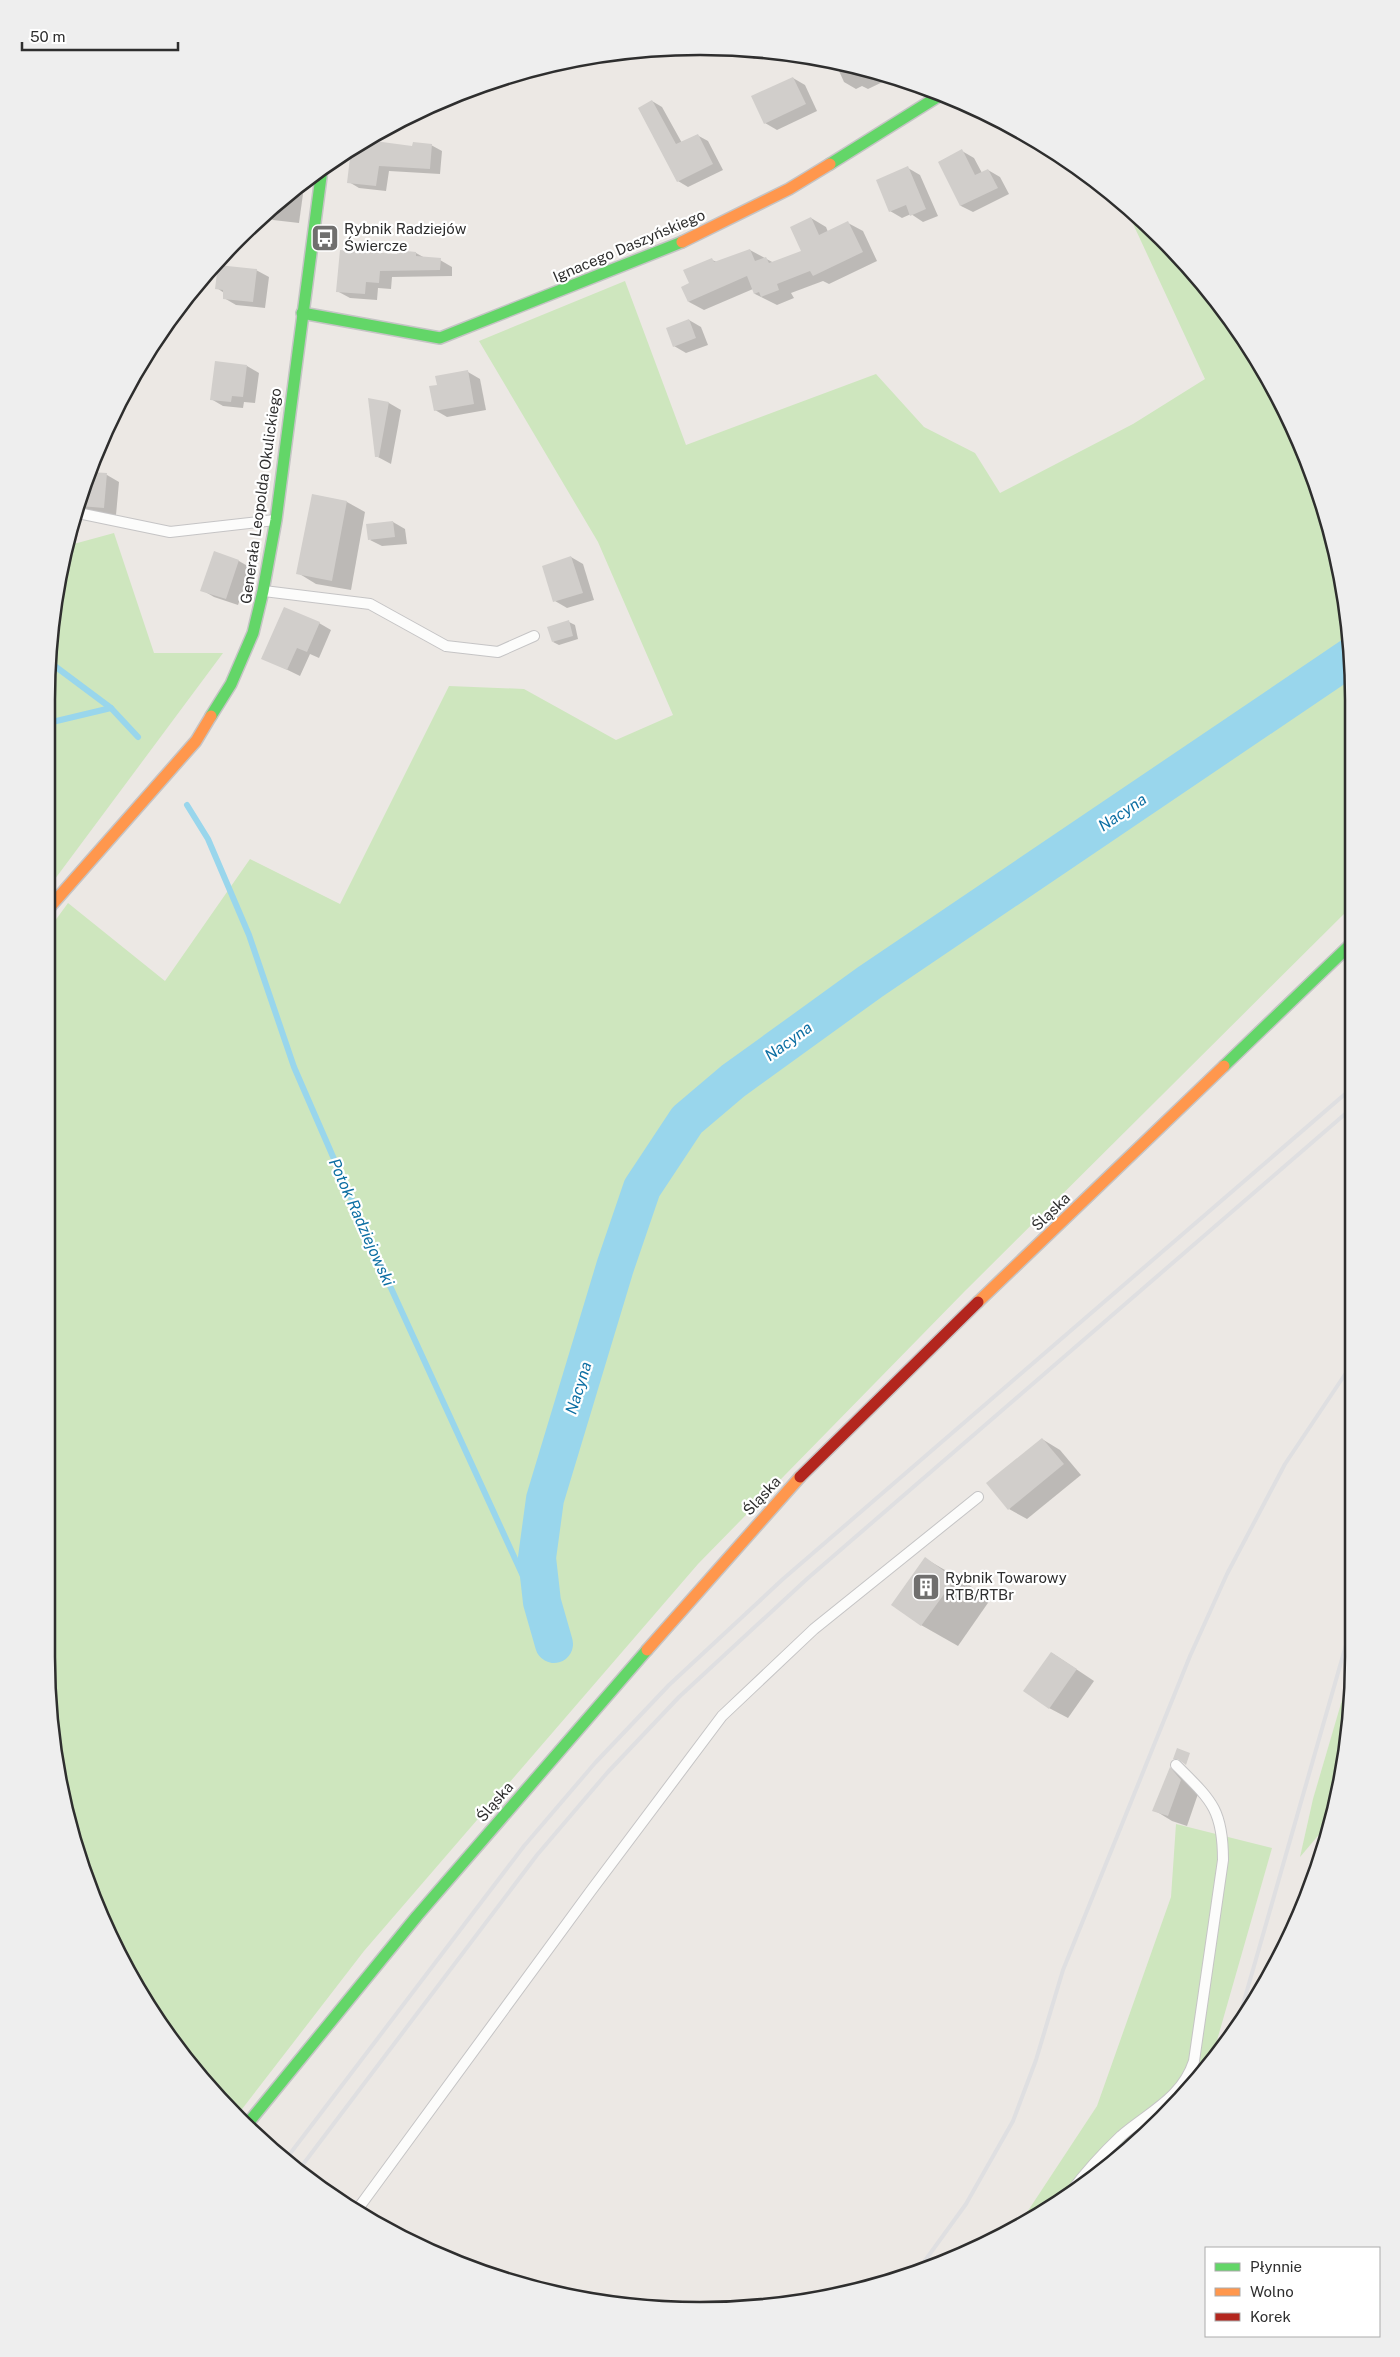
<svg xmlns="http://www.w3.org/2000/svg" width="1400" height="2357" viewBox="0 0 1400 2357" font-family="'Public Sans',sans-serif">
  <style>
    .green { fill: #cee6be }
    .shadow { fill: #0003 }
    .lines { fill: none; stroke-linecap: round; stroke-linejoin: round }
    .stream { stroke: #99d6ec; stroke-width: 6 }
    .river { stroke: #99d6ec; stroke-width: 38 }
    .building { fill: #d1cecb }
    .lane-casing { stroke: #c5c4c5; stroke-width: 12 }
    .fast-casing { stroke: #c5c4c5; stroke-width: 14 }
    .slow-casing { stroke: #c5c4c5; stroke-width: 14 }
    .jam-casing { stroke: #c5c4c5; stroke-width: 14 }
    .lane { stroke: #fcfcfb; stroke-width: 10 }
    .fast { stroke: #63d668; stroke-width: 11 }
    .slow { stroke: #ff974d; stroke-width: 11 }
    .jam { stroke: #b3261e; stroke-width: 11 }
    .rail { stroke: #dfdfe1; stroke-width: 4 }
    .labels { text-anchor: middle; stroke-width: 4.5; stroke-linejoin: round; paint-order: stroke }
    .poi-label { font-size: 15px; fill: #2e2e2e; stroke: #fff; text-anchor: start }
    .street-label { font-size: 15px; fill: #2e2e2e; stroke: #fff }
    .water-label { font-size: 16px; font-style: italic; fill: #0d6fa3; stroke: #fff }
    .rim { fill: none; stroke: #2e2e2e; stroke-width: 2.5 }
  </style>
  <rect width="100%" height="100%" fill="#ece8e4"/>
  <g class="green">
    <path d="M1128,213L1191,269L1266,373L1319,490L1352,657V906L964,1292L698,1564L364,1951L239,2113L181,2055L114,1946L81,1867L52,1743L49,929L68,903L165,981L250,859L340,904L449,686L524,689L616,740L673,715L598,542L479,341L625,281L686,445L876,374L924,427L975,453L1000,493L1133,424L1205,379Z"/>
    <path d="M114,533L154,653H223L49,887L48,657L70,545Z"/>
    <path d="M1352,1666V1700L1328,1824L1300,1857L1313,1799Z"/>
    <path d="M1176,1824L1272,1848L1212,2058L1162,2119L1098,2176L1018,2226L1097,2106L1171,1897Z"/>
  </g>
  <g class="shadow">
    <path d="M741,50L765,53L754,59Z"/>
    <path d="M835,62H837L891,78L868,89L862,86L856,89L844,82Z"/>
    <path d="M793,78L805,85L817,111L777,130L765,123Z"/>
    <path d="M652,101L662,107L682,143L697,135L708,141L723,170L688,187L678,181Z"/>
    <path d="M365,141L414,147L431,145L442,151L440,174L389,171L386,191L359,188L349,182L353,148Z"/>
    <path d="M962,151L974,158L982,173L988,170L1000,177L1009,194L973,212L961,206L939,162Z"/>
    <path d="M908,168L920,175L938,216L923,222L911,214L902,218L890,211Z"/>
    <path d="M297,189L303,194L299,223L273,220L265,215Z"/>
    <path d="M811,218L826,227L828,232L848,223L863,231L877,261L829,284L823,281L791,293L794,298L777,305L755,294L753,289L704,310L689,302L691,284L712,260L717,262L750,250L774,263L802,252Z"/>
    <path d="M416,253L425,258L440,260L452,267V276L392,277L391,289L378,288L377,300L350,298L337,291L398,256Z"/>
    <path d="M256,270L269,277L265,308L236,305L224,298V293L217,288Z"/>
    <path d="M689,320L701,327L708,345L686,353L674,346Z"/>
    <path d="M247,366L259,373L255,403L244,402L243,408L223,406L211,399Z"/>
    <path d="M468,372L480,379L486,410L447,417L435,410L438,386Z"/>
    <path d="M369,399L389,403L401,410L391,464L376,456Z"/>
    <path d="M89,473L107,475L119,482L116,515L93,513L81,506L83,486Z"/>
    <path d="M313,495L347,502L365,512L351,590L316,584L298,573Z"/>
    <path d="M393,522L405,529L407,544L382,546L370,540Z"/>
    <path d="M215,553L239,561L251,568L238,605L214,597L202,590Z"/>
    <path d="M571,557L583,564L594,600L567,608L555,601Z"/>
    <path d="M569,622L575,625L578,639L559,645L553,642Z"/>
    <path d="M319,623L331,630L319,658L310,654L300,676L263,658Z"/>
    <path d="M1042,1439L1060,1450L1081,1475L1027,1519L1009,1509Z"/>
    <path d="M926,1559L962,1580L990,1600L958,1646L921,1625Z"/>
    <path d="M1052,1653L1094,1681L1068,1718L1049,1708Z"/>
    <path d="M1170,1769L1188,1779L1199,1791L1187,1826L1172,1821L1154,1810Z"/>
  </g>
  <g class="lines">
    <g class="stream">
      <path d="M48,661L111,708L138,737"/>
      <path d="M48,723L111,708"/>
      <path d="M187,805L208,839L249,935L294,1067L374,1251L550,1635"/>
    </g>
    <path class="river" d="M554,1644L542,1602L537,1558L545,1499L615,1267L642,1188L687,1120L733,1081L870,982L1352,656"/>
  </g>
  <g class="building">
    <path d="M793,77L806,104L764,124L751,96Z"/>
    <path d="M652,100L676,144L698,134L713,164L677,182L638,108Z"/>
    <path d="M367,140L412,146L413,142L432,144L430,169L379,166L376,186L347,183L351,149Z"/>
    <path d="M962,149L975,175L988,169L998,188L960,206L938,162Z"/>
    <path d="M908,166L926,209L910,216L906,205L889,212L876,180Z"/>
    <path d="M811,217L819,235L848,221L863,252L813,276L810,271L777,284L779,290L761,297L759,292L754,294L747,276L688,302L681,287L689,283L683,270L712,258L714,262L750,249L755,261L766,257L769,263L801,251L790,227Z"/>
    <path d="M340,250L397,254V250L416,252V256L441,258L440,270L380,271L379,283L366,282L365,294L336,292Z"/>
    <path d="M218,265L257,269L253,302L223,299V290L215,289Z"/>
    <path d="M689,319L696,338L673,347L666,328Z"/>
    <path d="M215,361L247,365L243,397L232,396L231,402L210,400Z"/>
    <path d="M468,370L474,404L434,411L429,386L437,385L435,376Z"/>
    <path d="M368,398L389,402L379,457H375Z"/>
    <path d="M90,472L107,473L104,508L80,506L81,489Z"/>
    <path d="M312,494L347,501L332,581L296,574Z"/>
    <path d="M393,521L395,537L368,540L366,524Z"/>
    <path d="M214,551L239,560L226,599L200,591Z"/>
    <path d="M571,556L583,593L553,602L542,566Z"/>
    <path d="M284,607L320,622L307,652L297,648L287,670L261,659Z"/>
    <path d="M569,620L573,636L552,642L547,627Z"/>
    <path d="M1042,1438L1064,1464L1008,1510L986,1483Z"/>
    <path d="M925,1557L955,1579L921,1626L891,1605Z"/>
    <path d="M1051,1652L1077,1669L1049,1709L1023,1691Z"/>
    <path d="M1177,1748L1190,1753L1186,1765L1178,1759H1173Z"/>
    <path d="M1170,1767L1181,1780L1168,1816L1152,1811Z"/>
  </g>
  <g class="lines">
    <g class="lane-casing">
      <g id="lane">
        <path d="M83,514L170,532L275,520"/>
        <path d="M264,591L370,604L446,646L498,652L534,636"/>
        <path d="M1070,2193C1085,2173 1102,2154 1121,2136C1149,2112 1182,2098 1194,2061L1223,1860C1223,1809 1211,1800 1176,1765"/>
        <path d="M357,2210L590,1892L722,1716L814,1629L978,1497"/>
      </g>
    </g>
    <g class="fast-casing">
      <g id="fast">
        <path d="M830,164L942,94"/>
        <path d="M302,313L440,338L682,242"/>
        <path d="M211,716L231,684L253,633L263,591L276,520L322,169"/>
        <path d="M1224,1066L1352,943"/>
        <path d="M249,2122L417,1916L647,1650"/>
      </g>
    </g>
    <g class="slow-casing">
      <g id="slow">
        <path d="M682,242L789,189L830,164"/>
        <path d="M49,908L196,741L211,716"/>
        <path d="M978,1302L1224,1066"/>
        <path d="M647,1650L800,1477"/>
      </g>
    </g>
    <g class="jam-casing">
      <path id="jam" d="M800,1477L978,1302"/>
    </g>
    <use href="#lane" class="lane"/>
    <use href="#fast" class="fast"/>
    <use href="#slow" class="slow"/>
    <use href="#jam" class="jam"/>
    <g class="rail">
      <path d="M1236,2029L1352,1624"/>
      <path d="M286,2159L524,1846L595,1763L669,1685L783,1579L1352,1088"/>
      <path d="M298,2171L537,1855L607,1773L679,1697L808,1578L1352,1108"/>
      <path d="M916,2273L966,2204L1013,2121L1036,2060L1063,1970L1190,1656L1227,1574L1285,1464L1352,1364"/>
    </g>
  </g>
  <defs>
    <g id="bus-square" transform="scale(1.4375)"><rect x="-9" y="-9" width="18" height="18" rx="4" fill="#706f6e" stroke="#fff"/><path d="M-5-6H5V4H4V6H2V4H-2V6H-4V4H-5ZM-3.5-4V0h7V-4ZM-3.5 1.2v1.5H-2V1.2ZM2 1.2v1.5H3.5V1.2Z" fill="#fff"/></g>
    <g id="building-square" transform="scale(1.4375)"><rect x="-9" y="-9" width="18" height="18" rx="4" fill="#706f6e" stroke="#fff"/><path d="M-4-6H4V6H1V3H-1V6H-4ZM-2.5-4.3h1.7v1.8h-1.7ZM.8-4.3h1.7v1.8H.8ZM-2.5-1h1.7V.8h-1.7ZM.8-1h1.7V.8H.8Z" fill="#fff"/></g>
  </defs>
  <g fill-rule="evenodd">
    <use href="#bus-square" x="325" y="238"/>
    <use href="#building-square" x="926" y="1587"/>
  </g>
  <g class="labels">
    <g class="poi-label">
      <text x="344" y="234">Rybnik Radziejów<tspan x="344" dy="17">Świercze</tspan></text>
      <text x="945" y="1583">Rybnik Towarowy<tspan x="945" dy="17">RTB/RTBr</tspan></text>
    </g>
    <g class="street-label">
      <text transform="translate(629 246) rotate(-23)" y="5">Ignacego Daszyńskiego</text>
      <text transform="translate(261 496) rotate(-82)" y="5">Generała Leopolda Okulickiego</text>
      <text transform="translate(1051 1212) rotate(-44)" y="5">Śląska</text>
      <text transform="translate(762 1496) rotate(-47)" y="5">Śląska</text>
      <text transform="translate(495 1802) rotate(-49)" y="5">Śląska</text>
    </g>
    <g class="water-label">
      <text transform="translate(1122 812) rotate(-34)" y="6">Nacyna</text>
      <text transform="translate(788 1041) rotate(-36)" y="6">Nacyna</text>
      <text transform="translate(362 1222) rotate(66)" y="6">Potok Radziejowski</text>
      <text transform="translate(578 1388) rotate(-73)" y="6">Nacyna</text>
    </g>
  </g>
  <path d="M0 0H1400V2357H0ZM700 55H700A645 645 0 0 1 1345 700V1657A645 645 0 0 1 700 2302H700A645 645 0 0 1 55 1657V700A645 645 0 0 1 700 55Z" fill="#eee" fill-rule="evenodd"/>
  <path class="rim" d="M700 55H700A645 645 0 0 1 1345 700V1657A645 645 0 0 1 700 2302H700A645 645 0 0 1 55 1657V700A645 645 0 0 1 700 55Z"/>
  <rect x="1205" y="2247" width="175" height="90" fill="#ffffff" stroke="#ababab"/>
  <rect x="1215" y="2263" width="25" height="8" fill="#63d668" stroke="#ababab"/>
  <text x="1250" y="2272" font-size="15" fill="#2e2e2e">Płynnie</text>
  <rect x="1215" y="2288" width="25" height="8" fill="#ff974d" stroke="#ababab"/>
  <text x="1250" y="2297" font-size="15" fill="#2e2e2e">Wolno</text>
  <rect x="1215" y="2313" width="25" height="8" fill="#b3261e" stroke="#ababab"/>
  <text x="1250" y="2322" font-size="15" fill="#2e2e2e">Korek</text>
  <path d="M22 42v8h156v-8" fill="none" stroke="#2e2e2e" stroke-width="2.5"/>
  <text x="30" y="42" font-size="15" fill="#2e2e2e" stroke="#ffffff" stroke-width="4" paint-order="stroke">50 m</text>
</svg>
